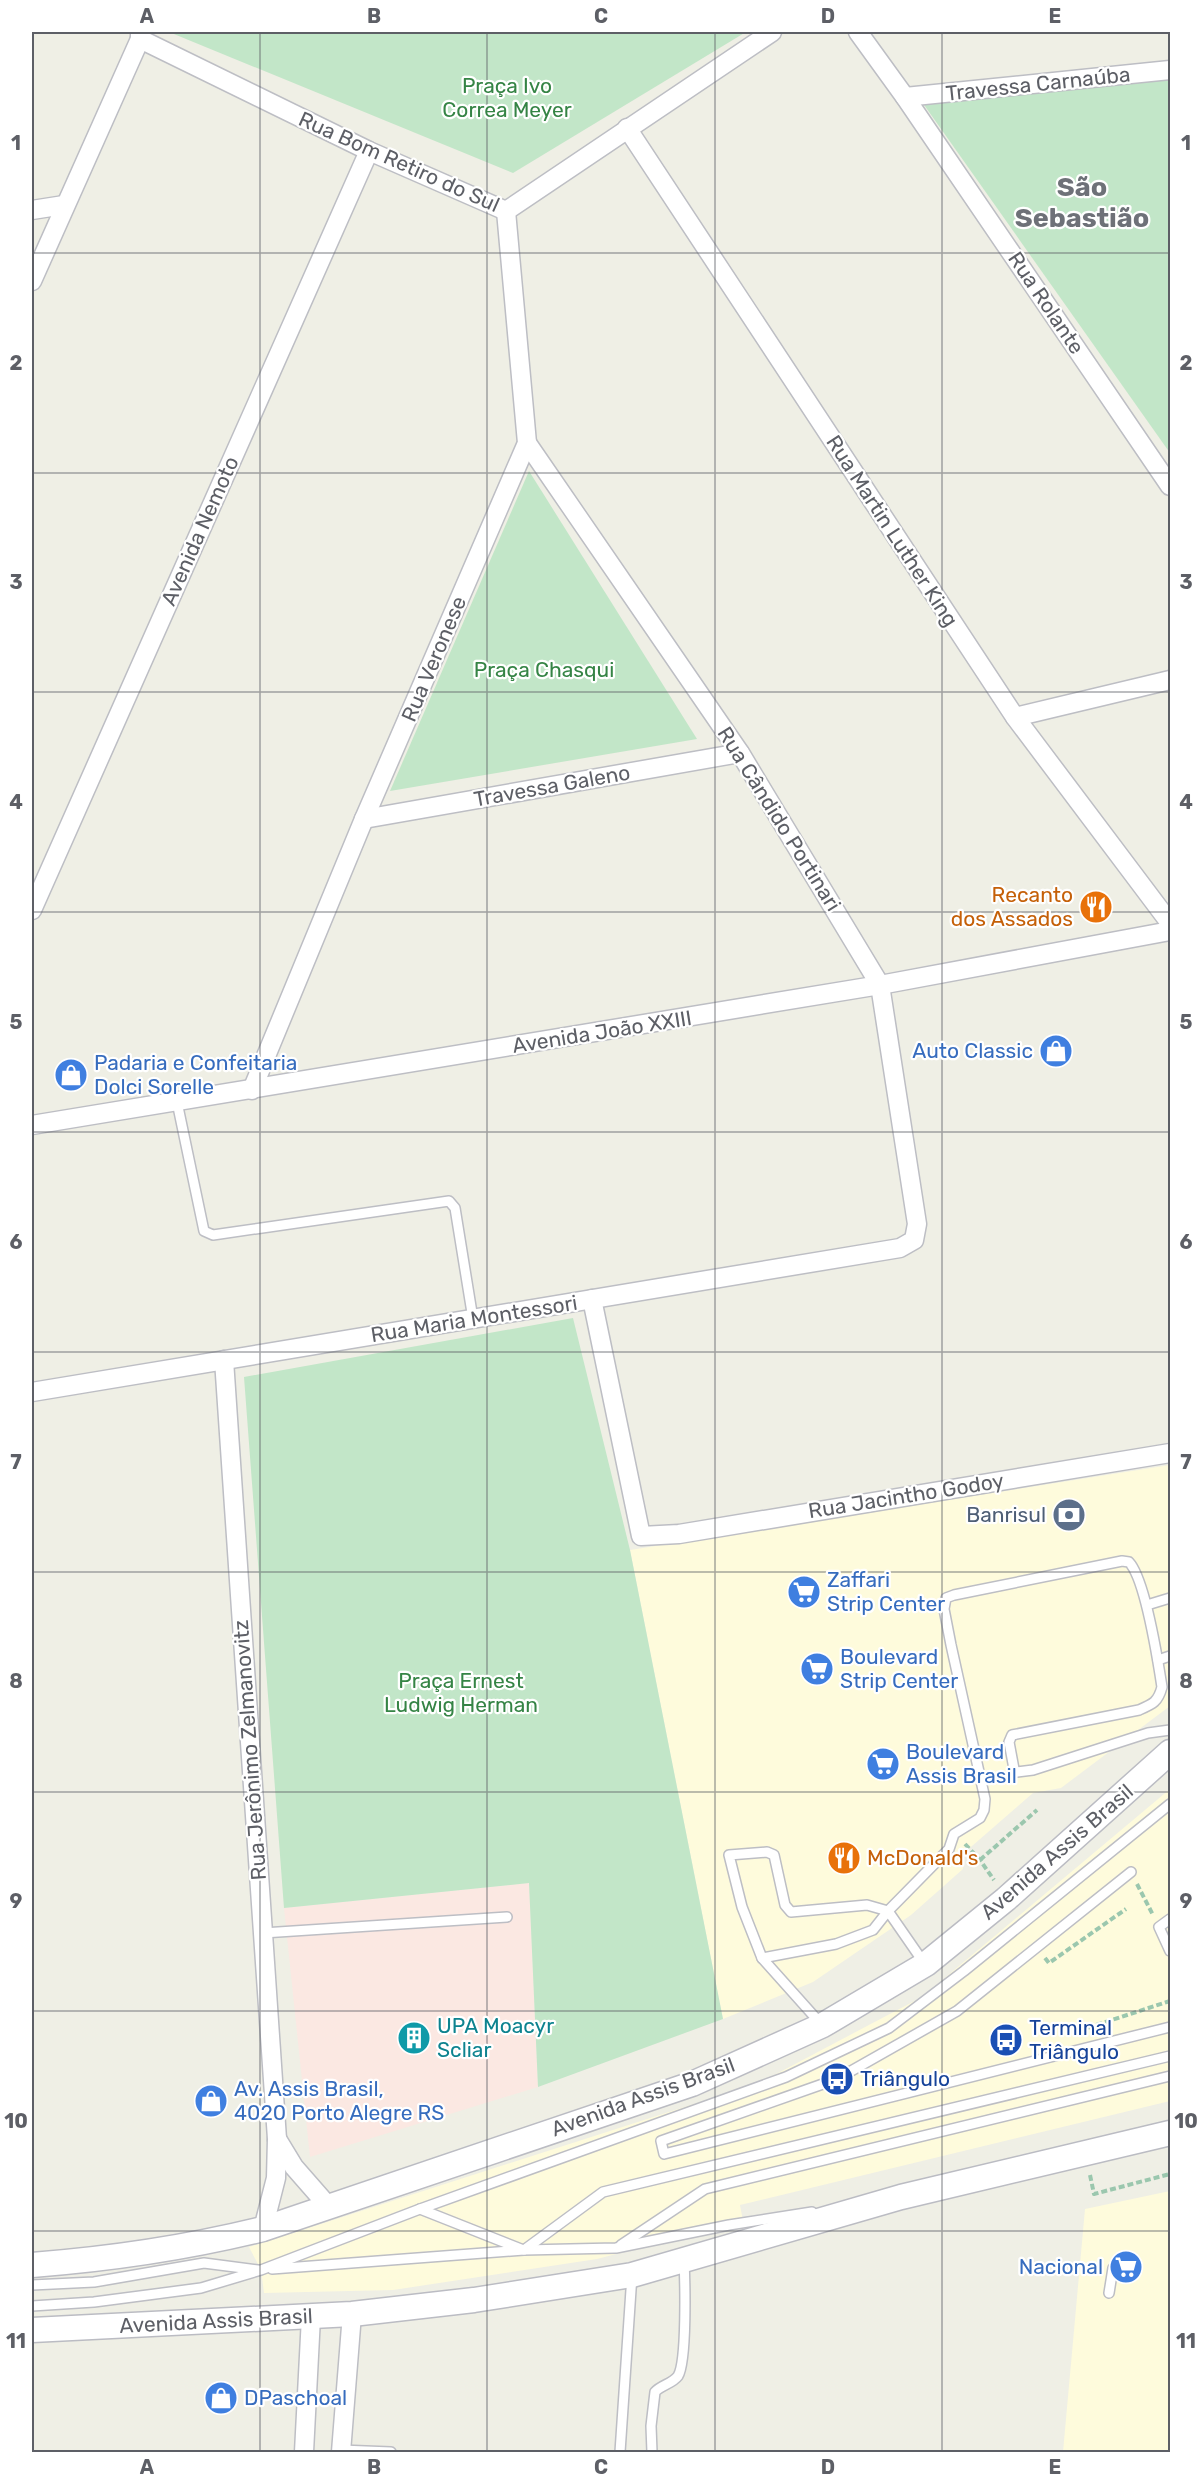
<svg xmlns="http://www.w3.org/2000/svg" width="1202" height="2484" viewBox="0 0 1202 2484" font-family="Rubik,sans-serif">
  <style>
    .commercial { fill: #fefbdc }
    .medical { fill: #fbe8e2 }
    .green { fill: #c2e6c8 }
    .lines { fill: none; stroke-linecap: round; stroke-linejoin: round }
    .lane-casing { stroke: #bdbec4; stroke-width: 12 }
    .street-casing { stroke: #bdbec4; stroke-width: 21 }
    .secondary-casing { stroke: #bbbcc3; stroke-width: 27 }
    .path { stroke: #9bc7ae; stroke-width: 4; stroke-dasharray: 6 3; stroke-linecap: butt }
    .lane { stroke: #fff; stroke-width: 9 }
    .street { stroke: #fff; stroke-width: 18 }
    .secondary { stroke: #fff; stroke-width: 24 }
    .grid { fill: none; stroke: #5d5f66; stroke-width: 1.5; stroke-opacity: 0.55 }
    .labels { text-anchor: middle; stroke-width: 4.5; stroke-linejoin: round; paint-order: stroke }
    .street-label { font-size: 21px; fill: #5d5f66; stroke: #fff }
    .park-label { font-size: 21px; fill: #358445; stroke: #fff }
    .food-label { font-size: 21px; fill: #c56008; stroke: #fff; text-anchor: end }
    .shop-label { font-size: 21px; fill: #366cbe; stroke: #fff; text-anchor: start }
    .service-label { font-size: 21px; fill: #4e5e75; stroke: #fff; text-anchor: end }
    .culture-label { font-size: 21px; fill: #0d838f; stroke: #fff; text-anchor: start }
    .transit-label { font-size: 21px; fill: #164399; stroke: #fff; text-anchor: start }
    .district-label { font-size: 27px; font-weight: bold; fill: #6e7178; stroke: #fff }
    .neatline { fill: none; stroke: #5d5f66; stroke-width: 2 }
    .grid-label { font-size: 20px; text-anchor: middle; font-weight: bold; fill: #5d5f66 }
  </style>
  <rect width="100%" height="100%" fill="#efefe5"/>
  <g class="commercial">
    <path d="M1170,1465V1706L1061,1788L1033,1793L964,1853L963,1869L911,1915L813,1982L723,2019L630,1550Z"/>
    <path d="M1170,1789V2101L740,2205L743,2221L597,2259L393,2290L264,2293L261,2270L249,2247L759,2083L922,1997Z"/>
    <path d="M1170,2191V2452H1063L1085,2209Z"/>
  </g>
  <path class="medical" d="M529,1883L538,2087L310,2157L284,1908Z"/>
  <g class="green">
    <path d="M169,32H746L513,173Z"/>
    <path d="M1170,79V453L922,102Z"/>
    <path d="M529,471L697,739L390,791Z"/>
    <path d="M573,1318L630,1550L723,2019L538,2087L529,1883L284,1908L244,1377Z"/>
  </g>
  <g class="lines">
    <g class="lane-casing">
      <g id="lane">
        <path d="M177,1102L204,1231L213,1235L449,1201L455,1208L473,1319"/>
        <path d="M1147,1605L1170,1598"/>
        <path d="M1158,1660L1170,1656"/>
        <path d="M1131,1872L957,2011L837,2079L661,2141L664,2154L1170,2027"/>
        <path d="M1170,1919L1159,1927L1170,1951"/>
        <path d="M263,1933L507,1917"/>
        <path d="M762,1958L821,2024"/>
        <path d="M924,1963L888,1911L867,1905L791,1912L785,1905L774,1855L767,1852L729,1855L742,1907L762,1958L836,1944L873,1930L888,1911L949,1849L954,1834L980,1818L984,1810L985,1799L951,1645L944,1609L946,1598L954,1595L1122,1561L1129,1562C1145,1579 1158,1661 1162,1687C1158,1702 1153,1704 1139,1710L1012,1735L1009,1742L1014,1769L1017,1772L1033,1770L1148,1733L1170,1730"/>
        <path d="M420,2209L521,2249"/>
        <path d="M621,2245L705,2189L1170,2076"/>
        <path d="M524,2250L603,2192L1170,2056"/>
        <path d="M272,2269L524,2250L616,2248L729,2225L812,2212"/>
        <path d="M32,2285L94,2282L204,2263L258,2270"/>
        <path d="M1109,2293L1113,2268"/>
        <path d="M32,2306L94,2302L201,2288L261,2270L420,2209L786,2077L889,2028L964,1971L1170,1804"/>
        <path d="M341,2450L391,2452"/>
        <path d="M620,2452L632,2275"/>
        <path d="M652,2452L651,2426L655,2392C661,2385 672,2384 678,2376C687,2361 685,2282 684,2261"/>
      </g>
    </g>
    <g class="street-casing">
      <g id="street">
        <path d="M140,32V39L369,151L506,211L772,32"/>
        <path d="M858,32L905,97L1170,486"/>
        <path d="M905,97L1170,70"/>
        <path d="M627,128L1015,717L1170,923"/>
        <path d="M32,210L64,205"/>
        <path d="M32,281L140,39"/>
        <path d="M1015,717L1170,680"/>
        <path d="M364,819L740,753"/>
        <path d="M32,910L369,151"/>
        <path d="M252,1090L364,819L527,443L506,211"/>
        <path d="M32,1125L880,985L1170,931"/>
        <path d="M592,1299L641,1536L679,1534L1170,1453"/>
        <path d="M224,1360L277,2139L276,2178L263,2229"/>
        <path d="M32,1392L900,1248L914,1240L917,1224L880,985L740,753L527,443"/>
        <path d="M277,2139L294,2167L329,2207"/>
        <path d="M304,2452L311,2317"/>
        <path d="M341,2452L352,2314"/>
      </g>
    </g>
    <g class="secondary-casing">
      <g id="secondary">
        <path d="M32,2265C111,2259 186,2248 263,2229L692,2084L823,2025L926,1964L1006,1899L1170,1752"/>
        <path d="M32,2330L352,2314L474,2300L632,2275L901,2197L1170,2133"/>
      </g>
    </g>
    <g class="path">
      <path d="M965,1844L980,1860L994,1880"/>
      <path d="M980,1860L1037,1810"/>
      <path d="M1137,1884L1153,1915"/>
      <path d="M1045,1958L1049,1963L1126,1909"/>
      <path d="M1077,2036L1075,2032L1170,2001"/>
      <path d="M1090,2175L1094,2194L1170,2174"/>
    </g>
    <use href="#lane" class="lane"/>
    <use href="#street" class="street"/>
    <use href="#secondary" class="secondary"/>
  </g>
  <path class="grid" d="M260,32V2452M487,32V2452M715,32V2452M942,32V2452M32,253H1170M32,473H1170M32,692H1170M32,912H1170M32,1132H1170M32,1352H1170M32,1572H1170M32,1792H1170M32,2011H1170M32,2231H1170"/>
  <defs>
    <g id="restaurant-disc" transform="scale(1.725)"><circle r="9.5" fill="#e8710a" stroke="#fff"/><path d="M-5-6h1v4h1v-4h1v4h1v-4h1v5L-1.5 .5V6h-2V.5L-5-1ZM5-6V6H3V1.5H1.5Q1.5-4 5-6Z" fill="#fff"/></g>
    <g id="shop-disc" transform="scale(1.725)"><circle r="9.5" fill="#3f7fe0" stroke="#fff"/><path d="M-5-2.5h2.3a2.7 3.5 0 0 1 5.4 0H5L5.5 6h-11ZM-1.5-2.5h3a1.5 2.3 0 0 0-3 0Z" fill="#fff"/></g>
    <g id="bank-disc" transform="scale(1.725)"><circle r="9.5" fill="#5c6f8a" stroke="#fff"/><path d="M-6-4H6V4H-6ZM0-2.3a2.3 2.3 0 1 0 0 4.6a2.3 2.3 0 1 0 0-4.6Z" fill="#fff"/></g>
    <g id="supermarket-disc" transform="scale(1.725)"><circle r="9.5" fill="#3f7fe0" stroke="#fff"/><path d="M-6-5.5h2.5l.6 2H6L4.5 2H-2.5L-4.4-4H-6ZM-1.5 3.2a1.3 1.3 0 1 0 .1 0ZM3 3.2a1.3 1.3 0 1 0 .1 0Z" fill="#fff"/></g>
    <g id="building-disc" transform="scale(1.725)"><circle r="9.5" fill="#0f9aa8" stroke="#fff"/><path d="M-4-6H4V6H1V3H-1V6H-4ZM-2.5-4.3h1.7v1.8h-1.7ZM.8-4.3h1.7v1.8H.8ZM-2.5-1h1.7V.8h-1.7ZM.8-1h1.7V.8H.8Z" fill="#fff"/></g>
    <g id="bus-disc" transform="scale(1.725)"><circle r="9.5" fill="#1a4fb4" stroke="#fff"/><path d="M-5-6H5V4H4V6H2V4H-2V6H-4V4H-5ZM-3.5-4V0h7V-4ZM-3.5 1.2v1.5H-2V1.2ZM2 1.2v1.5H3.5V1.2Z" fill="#fff"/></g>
  </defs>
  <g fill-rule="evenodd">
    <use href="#restaurant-disc" x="1096" y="907"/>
    <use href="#shop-disc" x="1056" y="1051"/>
    <use href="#shop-disc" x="71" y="1075"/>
    <use href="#bank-disc" x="1069" y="1515"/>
    <use href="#supermarket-disc" x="804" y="1592"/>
    <use href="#supermarket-disc" x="817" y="1669"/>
    <use href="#supermarket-disc" x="883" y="1764"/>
    <use href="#restaurant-disc" x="844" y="1858"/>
    <use href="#building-disc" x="414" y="2038"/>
    <use href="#bus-disc" x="1006" y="2040"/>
    <use href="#bus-disc" x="837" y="2079"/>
    <use href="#shop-disc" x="211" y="2101"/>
    <use href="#supermarket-disc" x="1126" y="2267"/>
    <use href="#shop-disc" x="221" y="2398"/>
  </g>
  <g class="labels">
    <g class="street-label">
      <text transform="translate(1038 84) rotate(-6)" y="7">Travessa Carnaúba</text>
      <text transform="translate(399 162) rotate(24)" y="7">Rua Bom Retiro do Sul</text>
      <text transform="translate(1046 303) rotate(56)" y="7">Rua Rolante</text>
      <text transform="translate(200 531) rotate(-66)" y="7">Avenida Nemoto</text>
      <text transform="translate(892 531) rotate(57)" y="7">Rua Martin Luther King</text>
      <text transform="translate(434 659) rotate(-67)" y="7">Rua Veronese</text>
      <text transform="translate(552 786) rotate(-10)" y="7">Travessa Galeno</text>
      <text transform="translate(779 819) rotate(58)" y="7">Rua Cândido Portinari</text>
      <text transform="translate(602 1032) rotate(-9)" y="7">Avenida João XXIII</text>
      <text transform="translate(474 1319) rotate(-9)" y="7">Rua Maria Montessori</text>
      <text transform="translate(906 1496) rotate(-9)" y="7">Rua Jacintho Godoy</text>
      <text transform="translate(250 1750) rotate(-94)" y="7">Rua Jerônimo Zelmanovitz</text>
      <text transform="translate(1057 1852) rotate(-41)" y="7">Avenida Assis Brasil</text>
      <text transform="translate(643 2097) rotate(-20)" y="7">Avenida Assis Brasil</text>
      <text transform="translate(216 2321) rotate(-3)" y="7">Avenida Assis Brasil</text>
    </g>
    <g class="park-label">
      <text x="507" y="93">Praça Ivo<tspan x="507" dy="24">Correa Meyer</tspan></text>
      <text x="544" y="677">Praça Chasqui</text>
      <text x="461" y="1688">Praça Ernest<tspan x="461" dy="24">Ludwig Herman</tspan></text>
    </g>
    <g class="food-label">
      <text x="1073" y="902">Recanto<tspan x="1073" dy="24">dos Assados</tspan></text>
      <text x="867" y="1865" text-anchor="start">McDonald's</text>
    </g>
    <g class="shop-label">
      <text x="1033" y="1058" text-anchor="end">Auto Classic</text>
      <text x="94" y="1070">Padaria e Confeitaria<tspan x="94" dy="24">Dolci Sorelle</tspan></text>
      <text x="827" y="1587">Zaffari<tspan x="827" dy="24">Strip Center</tspan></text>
      <text x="840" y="1664">Boulevard<tspan x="840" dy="24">Strip Center</tspan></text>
      <text x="906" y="1759">Boulevard<tspan x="906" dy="24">Assis Brasil</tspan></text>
      <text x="234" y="2096">Av. Assis Brasil,<tspan x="234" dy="24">4020 Porto Alegre RS</tspan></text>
      <text x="1103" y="2274" text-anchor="end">Nacional</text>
      <text x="244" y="2405">DPaschoal</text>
    </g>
    <g class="service-label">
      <text x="1046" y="1522">Banrisul</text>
    </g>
    <g class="culture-label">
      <text x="437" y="2033">UPA Moacyr<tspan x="437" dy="24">Scliar</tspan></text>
    </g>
    <g class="transit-label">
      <text x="1029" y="2035">Terminal<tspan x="1029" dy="24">Triângulo</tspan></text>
      <text x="860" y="2086">Triângulo</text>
    </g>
    <g class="district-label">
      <text x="1082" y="196">São<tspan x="1082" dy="31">Sebastião</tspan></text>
    </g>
  </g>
  <rect width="1202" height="2484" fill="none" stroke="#ffffff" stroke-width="66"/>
  <rect x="33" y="33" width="1136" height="2418" class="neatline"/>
  <g class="grid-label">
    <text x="147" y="23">A</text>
    <text x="374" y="23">B</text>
    <text x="601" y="23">C</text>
    <text x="828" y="23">D</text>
    <text x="1055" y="23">E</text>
    <text x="16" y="150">1</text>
    <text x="1186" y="150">1</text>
    <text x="16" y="370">2</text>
    <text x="1186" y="370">2</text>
    <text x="16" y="589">3</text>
    <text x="1186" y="589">3</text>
    <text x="16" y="809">4</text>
    <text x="1186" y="809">4</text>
    <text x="16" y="1029">5</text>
    <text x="1186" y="1029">5</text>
    <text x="16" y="1249">6</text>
    <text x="1186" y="1249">6</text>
    <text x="16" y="1469">7</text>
    <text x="1186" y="1469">7</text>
    <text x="16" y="1688">8</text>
    <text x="1186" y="1688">8</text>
    <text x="16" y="1908">9</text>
    <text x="1186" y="1908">9</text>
    <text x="16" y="2128">10</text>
    <text x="1186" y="2128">10</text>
    <text x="16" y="2348">11</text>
    <text x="1186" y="2348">11</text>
    <text x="147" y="2474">A</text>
    <text x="374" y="2474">B</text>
    <text x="601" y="2474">C</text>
    <text x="828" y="2474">D</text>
    <text x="1055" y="2474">E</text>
  </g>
</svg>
